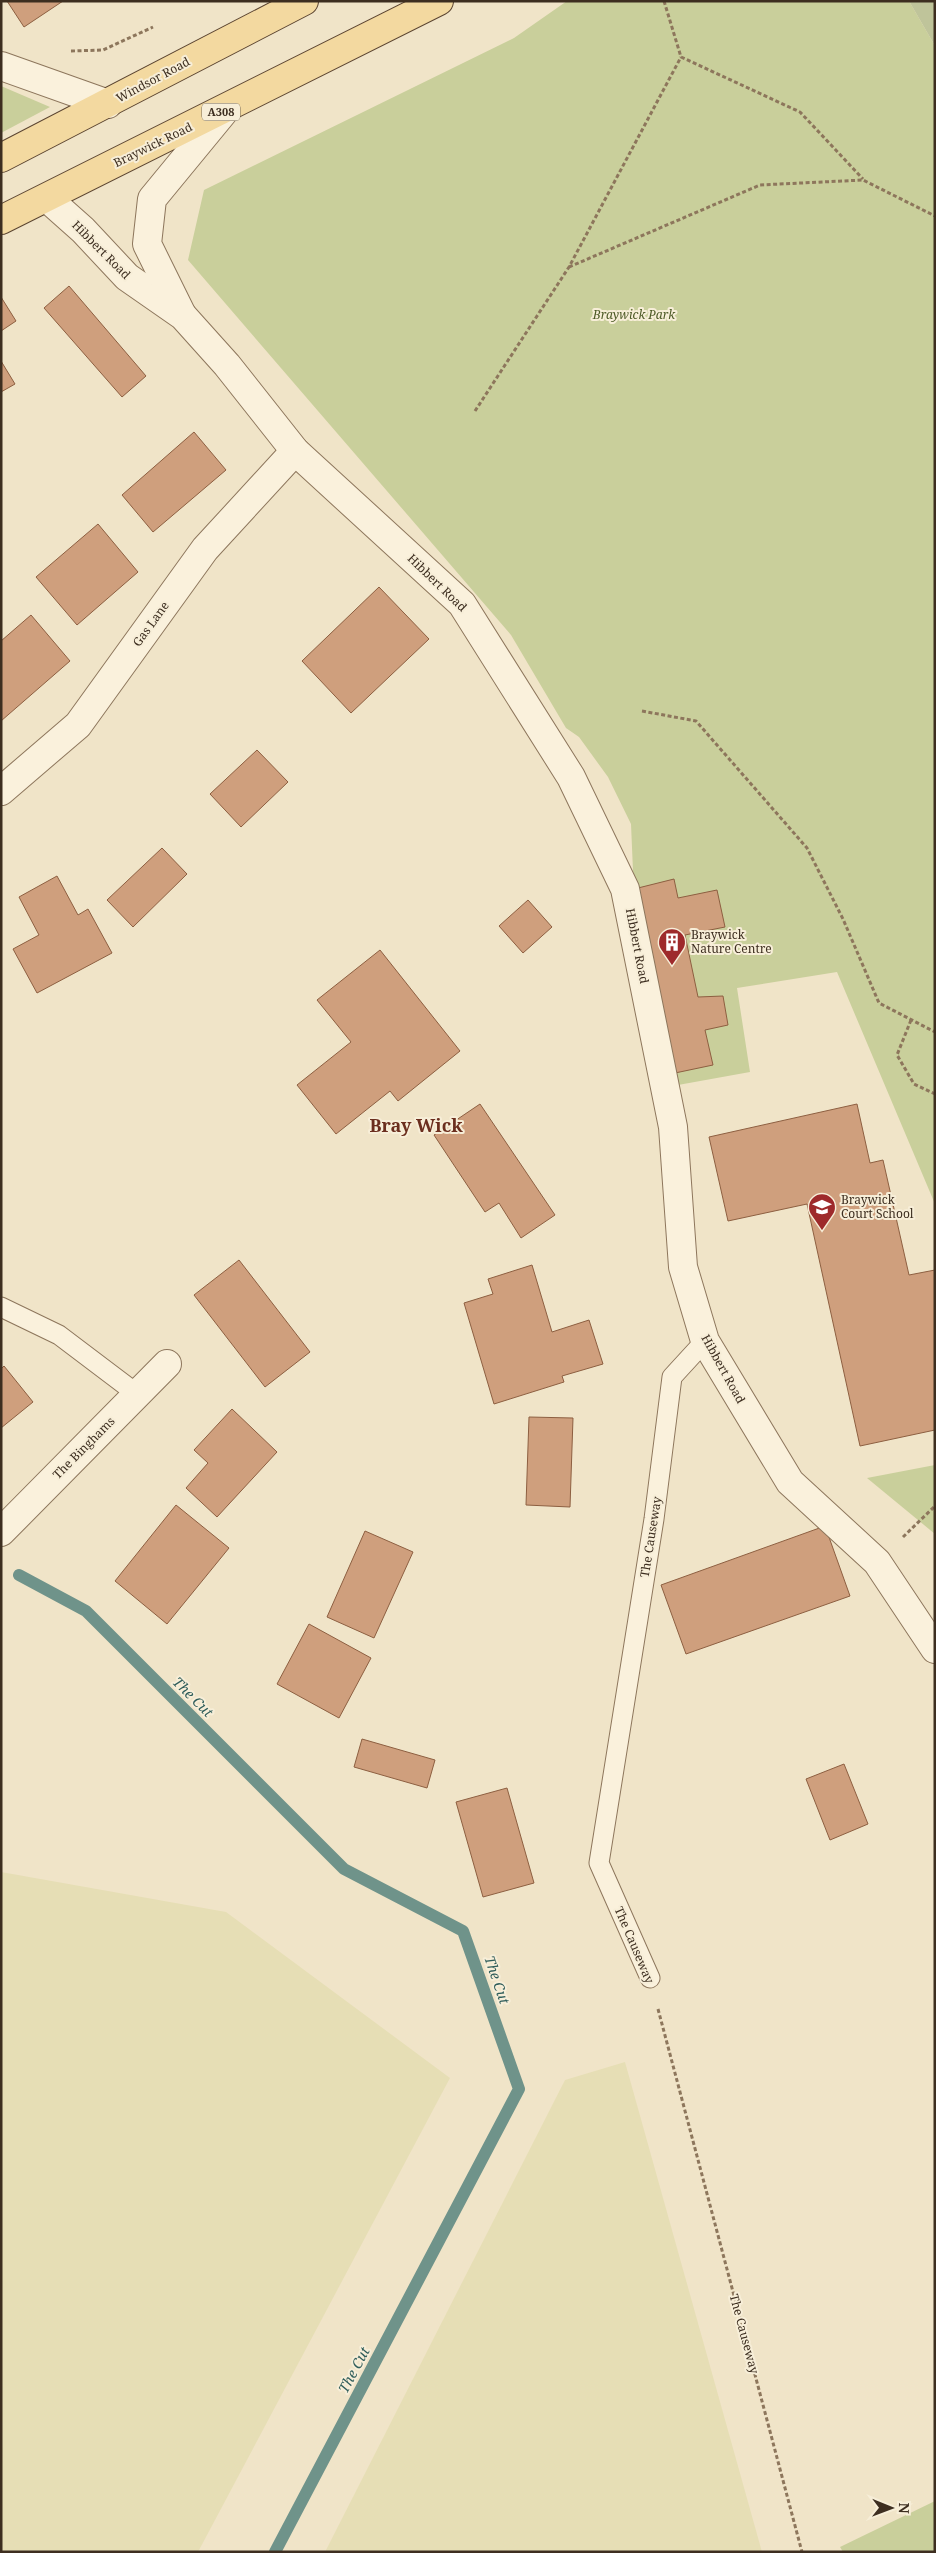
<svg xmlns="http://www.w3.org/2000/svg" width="936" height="2553" viewBox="0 0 936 2553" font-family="'Noto Serif',serif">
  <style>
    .farmland { fill: #e6deb5 }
    .green { fill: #c9cf9b }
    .cemetery { fill: #bfc49a }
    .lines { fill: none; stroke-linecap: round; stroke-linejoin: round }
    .stream { stroke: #6f938a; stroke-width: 12 }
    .building { fill: #cf9f7d; stroke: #8d5f41 }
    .service-casing { stroke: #8d765c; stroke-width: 21 }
    .minor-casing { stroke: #8d765c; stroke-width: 30 }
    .primary-casing { stroke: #5b4430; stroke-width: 30 }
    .path { stroke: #8d765c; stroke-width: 3; stroke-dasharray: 4 2.5; stroke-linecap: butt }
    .service { stroke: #faf1dc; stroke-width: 19 }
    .minor { stroke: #faf1dc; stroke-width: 28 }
    .primary { stroke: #f3d9a0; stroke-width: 28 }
    .labels { text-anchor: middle; stroke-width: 4; stroke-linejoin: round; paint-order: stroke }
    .shield { fill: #f7eed8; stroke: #756857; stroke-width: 1 }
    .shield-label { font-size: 11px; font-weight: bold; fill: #3d2e20 }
    .street-label { font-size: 12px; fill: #3d2e20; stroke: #f7eed8 }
    .park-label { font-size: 12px; font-style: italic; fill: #4d5a26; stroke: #f7eed8 }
    .poi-label { font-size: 12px; fill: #3d2e20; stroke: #f7eed8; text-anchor: start }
    .water-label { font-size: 14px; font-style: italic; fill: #2f5d5a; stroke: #f7eed8 }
    .district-label { font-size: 18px; font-weight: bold; fill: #6b2e1e; stroke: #f7eed8 }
  </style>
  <rect width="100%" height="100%" fill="#f0e4c8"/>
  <g class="farmland">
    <path d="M1,1872L226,1912L450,2078L198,2552H1Z"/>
    <path d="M625,2062L762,2552H325L565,2080Z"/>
  </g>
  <g class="green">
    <path d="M567,1H909L935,46V1204L837,972L737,988L750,1072L678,1085L633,871L631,824L608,777L579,737L566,728L511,635L188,260L204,190L514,38Z"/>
    <path d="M1,86L50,107L1,133Z"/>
    <path d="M935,1465V1534L867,1478Z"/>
    <path d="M935,2501V2552H843L840,2547Z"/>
  </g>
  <path class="cemetery" d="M909,1H935V46Z"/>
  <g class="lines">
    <path class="stream" d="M19,1575L86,1611L344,1869L463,1931L519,2089L275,2552"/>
  </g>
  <g class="building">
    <path d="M7,1H63L24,27Z"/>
    <path d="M69,286L146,376L122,397L44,308Z"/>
    <path d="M1,297L16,321L1,331Z"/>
    <path d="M1,361L15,384L1,392Z"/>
    <path d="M194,432L226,470L153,532L122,495Z"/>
    <path d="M98,524L138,572L77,625L36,577Z"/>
    <path d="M379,587L429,639L351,713L302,661Z"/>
    <path d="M31,615L70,661L1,721V641Z"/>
    <path d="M257,750L288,782L241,827L210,794Z"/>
    <path d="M162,848L187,874L133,927L107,900Z"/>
    <path d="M57,876L78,915L88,909L112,953L37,993L13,949L39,935L19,897Z"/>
    <path d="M674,879L678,898L717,890L725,927L685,935L698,997L723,996L728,1025L705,1030L713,1065L675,1073L638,888Z"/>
    <path d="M528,900L552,927L523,953L499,926Z"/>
    <path d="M380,950L460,1051L398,1101L390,1091L336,1134L297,1085L351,1042L317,1000Z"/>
    <path d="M480,1104L555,1215L521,1238L499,1203L485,1212L434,1135Z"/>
    <path d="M857,1104L870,1163L883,1160L909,1275L935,1270V1430L860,1446L807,1204L728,1221L709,1137Z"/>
    <path d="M239,1260L310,1352L265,1387L194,1295Z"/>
    <path d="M532,1265L552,1332L589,1320L603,1364L562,1376L564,1382L494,1404L464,1303L493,1294L488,1279Z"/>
    <path d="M4,1366L33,1402L1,1428V1369Z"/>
    <path d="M232,1409L277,1452L217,1517L186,1488L208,1463L194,1450Z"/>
    <path d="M529,1417L573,1418L570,1507L526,1505Z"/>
    <path d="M176,1505L229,1548L167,1624L115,1581Z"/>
    <path d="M825,1526L850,1596L686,1654L661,1585Z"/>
    <path d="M365,1531L413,1552L374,1638L327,1617Z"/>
    <path d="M309,1624L371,1658L339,1718L277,1684Z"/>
    <path d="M362,1739L435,1760L427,1788L354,1767Z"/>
    <path d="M844,1764L868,1824L830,1840L806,1779Z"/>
    <path d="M507,1788L534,1883L483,1897L456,1802Z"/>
  </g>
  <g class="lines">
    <g class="service-casing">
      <g id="service">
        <path d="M1,1307L59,1335L137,1394"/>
        <path d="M650,1978L599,1863L654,1519L672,1377L705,1341"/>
      </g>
    </g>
    <g class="minor-casing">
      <g id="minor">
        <path d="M1,66L108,104"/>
        <path d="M47,198L83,230L127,277L183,316L227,365L295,451L462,604L571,777L625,889L673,1127L683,1267L705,1341L790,1482L877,1562L935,1649"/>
        <path d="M181,313L147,244L152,199L226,109"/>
        <path d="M1,791L78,725L205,549L295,451"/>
        <path d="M1,1532L167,1364"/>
      </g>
    </g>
    <g class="primary-casing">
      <g id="primary">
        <path d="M1,158L304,1"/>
        <path d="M1,220L439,1"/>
      </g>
    </g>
    <g class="path">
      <path d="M664,1L681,57L800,112L863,179"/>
      <path d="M71,51L103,50L153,27"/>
      <path d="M569,267L760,185L863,180L935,216"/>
      <path d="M475,411L569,267L681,57"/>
      <path d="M642,711L696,721L807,848L843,919L879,1003L935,1032"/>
      <path d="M911,1020L897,1055L914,1084L935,1094"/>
      <path d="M903,1537L935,1506"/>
      <path d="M658,2009L802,2552"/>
    </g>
    <use href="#service" class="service"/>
    <use href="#minor" class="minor"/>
    <use href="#primary" class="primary"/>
  </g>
  <defs>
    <g id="building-pin" transform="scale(1.4375)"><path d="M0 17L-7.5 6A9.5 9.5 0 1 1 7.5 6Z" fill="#9e2a2b" stroke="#f7eed8"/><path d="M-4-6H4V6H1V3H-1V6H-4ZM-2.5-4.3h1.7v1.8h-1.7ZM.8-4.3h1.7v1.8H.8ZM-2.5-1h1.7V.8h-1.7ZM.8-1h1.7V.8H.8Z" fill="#fff"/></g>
    <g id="school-pin" transform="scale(1.4375)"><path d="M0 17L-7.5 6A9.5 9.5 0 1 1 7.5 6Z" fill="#9e2a2b" stroke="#f7eed8"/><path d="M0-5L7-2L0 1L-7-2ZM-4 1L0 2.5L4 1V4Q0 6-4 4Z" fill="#fff"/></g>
  </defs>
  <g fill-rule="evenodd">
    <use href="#building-pin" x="672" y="942"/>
    <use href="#school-pin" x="822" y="1207"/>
  </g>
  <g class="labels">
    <rect class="shield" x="202" y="103.5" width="38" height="17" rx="4"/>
    <g class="shield-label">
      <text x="221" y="116">A308</text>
    </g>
    <g class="street-label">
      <text transform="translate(153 80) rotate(-28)" y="4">Windsor Road</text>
      <text transform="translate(153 145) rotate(-26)" y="4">Braywick Road</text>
      <text transform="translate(101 250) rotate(45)" y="4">Hibbert Road</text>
      <text transform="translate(437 583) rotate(44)" y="4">Hibbert Road</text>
      <text transform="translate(151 624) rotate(-54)" y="4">Gas Lane</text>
      <text transform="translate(637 946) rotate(79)" y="4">Hibbert Road</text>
      <text transform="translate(723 1369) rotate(61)" y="4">Hibbert Road</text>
      <text transform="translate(84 1448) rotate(-45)" y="4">The Binghams</text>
      <text transform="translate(651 1537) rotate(-81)" y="4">The Causeway</text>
      <text transform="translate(634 1945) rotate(67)" y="4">The Causeway</text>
      <text transform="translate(744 2334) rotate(75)" y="4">The Causeway</text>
    </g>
    <g class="park-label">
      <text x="634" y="319">Braywick Park</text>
    </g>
    <g class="poi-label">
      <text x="691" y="939">Braywick<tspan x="691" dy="14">Nature Centre</tspan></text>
      <text x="841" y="1204">Braywick<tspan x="841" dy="14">Court School</tspan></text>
    </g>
    <g class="water-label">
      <text transform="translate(193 1697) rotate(45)" y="5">The Cut</text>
      <text transform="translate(497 1980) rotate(71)" y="5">The Cut</text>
      <text transform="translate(354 2370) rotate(-62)" y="5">The Cut</text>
    </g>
    <g class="district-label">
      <text x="416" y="1132">Bray Wick</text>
    </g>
  </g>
  <rect width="936" height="2553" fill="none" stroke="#3d2e20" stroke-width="5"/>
  <g transform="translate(891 2508) rotate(91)" stroke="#f7eed8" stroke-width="4" paint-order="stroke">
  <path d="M0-4L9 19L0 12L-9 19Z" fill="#3d2e20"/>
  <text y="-8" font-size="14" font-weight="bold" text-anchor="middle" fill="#3d2e20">N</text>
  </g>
</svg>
